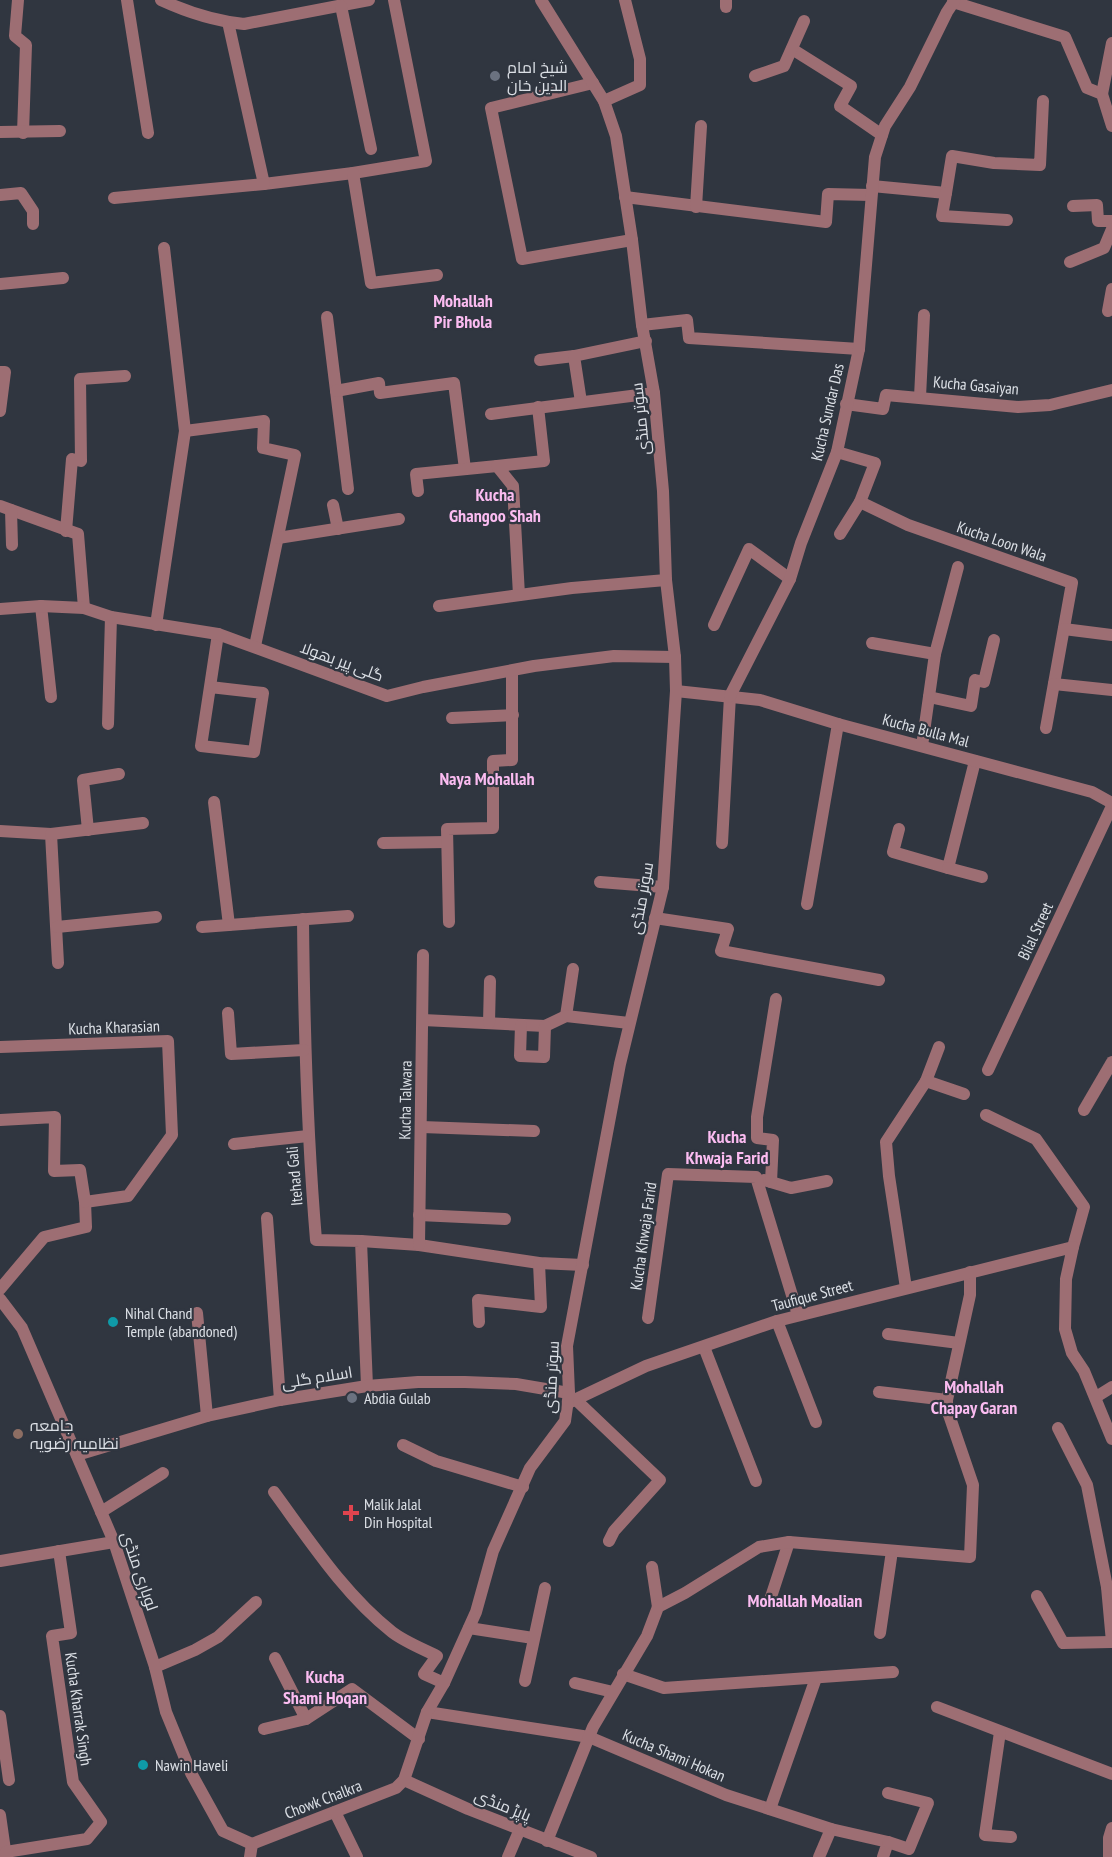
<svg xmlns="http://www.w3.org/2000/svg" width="1112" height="1857" viewBox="0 0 1112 1857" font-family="'PT Sans Narrow',Cairo,sans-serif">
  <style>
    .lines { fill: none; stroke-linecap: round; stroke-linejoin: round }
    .lane { stroke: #9d6e73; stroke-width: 12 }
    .street { stroke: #9d6e73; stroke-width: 12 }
    .worship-dot { fill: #6b7280; stroke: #303640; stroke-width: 2 }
    .culture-dot { fill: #0f9aa8; stroke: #303640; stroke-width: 2 }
    .education-dot { fill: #8d6e63; stroke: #303640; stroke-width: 2 }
    .health-dot { fill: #e0444e; stroke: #303640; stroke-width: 2 }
    .labels { text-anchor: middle; stroke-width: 4.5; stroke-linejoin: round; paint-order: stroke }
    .poi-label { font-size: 16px; fill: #dce0e6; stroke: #303640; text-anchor: start }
    .street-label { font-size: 16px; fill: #dce0e6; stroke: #303640 }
    .neighbourhood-label { font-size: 18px; font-weight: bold; fill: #fbbcf1; stroke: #303640 }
  </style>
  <rect width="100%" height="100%" fill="#303640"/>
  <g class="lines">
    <g class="lane">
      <path d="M18,0L15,36L26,45L23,133"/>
      <path d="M127,0L148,133"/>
      <path d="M161,0C187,12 216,21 244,24L369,0"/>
      <path d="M953,2L1065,37L1087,88L1102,94L1112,126"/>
      <path d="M341,6L371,149"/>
      <path d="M726,7V0"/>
      <path d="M228,22L264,184L353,173L426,161L394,0"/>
      <path d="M792,49L851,86L840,106L882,135"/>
      <path d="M755,76L784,66L804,21"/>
      <path d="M593,83L491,108L522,259L632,240"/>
      <path d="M1102,94L1112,43"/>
      <path d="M604,101L640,85V59L625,0"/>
      <path d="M0,132L60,131"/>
      <path d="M353,173L371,283L437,275"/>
      <path d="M872,186L946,193L952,156L994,163L1040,165L1043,101"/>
      <path d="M946,193L942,216L1007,220"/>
      <path d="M0,195L21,193L33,211V224"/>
      <path d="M625,197L826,222L828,194L871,195"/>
      <path d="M114,198L264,184"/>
      <path d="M1073,206L1097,205L1098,221H1112"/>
      <path d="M696,207L701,126"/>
      <path d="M1070,262L1104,248L1112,229"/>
      <path d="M0,284L63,278"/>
      <path d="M1108,311L1112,289"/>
      <path d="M327,317L348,489"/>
      <path d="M642,325L687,320L689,338L859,349"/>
      <path d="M540,360L574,356"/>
      <path d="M0,372H5L0,411"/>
      <path d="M336,391L379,383L380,393L454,383L465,469"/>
      <path d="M920,397L924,315"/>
      <path d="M581,402L574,356L646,341"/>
      <path d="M846,404L883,409L886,395L1018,407L1050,405L1112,390"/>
      <path d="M491,414L654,393"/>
      <path d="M185,431L264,421L263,448L295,455L255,646"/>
      <path d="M837,452L875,463L860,502L908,525L1072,583L1046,728"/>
      <path d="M418,491L416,474L497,466"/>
      <path d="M333,505L338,529"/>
      <path d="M0,506L78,534L84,608"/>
      <path d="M11,510L12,545"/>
      <path d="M66,531L72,459L81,461L80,379L125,376"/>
      <path d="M840,534L860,502"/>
      <path d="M278,538L399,519"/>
      <path d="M519,595L513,486L497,466L544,461L538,407"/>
      <path d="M41,606L51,697"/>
      <path d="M439,606L572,588L666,580"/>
      <path d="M156,625L185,431L164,248"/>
      <path d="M714,625L749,549L790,579"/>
      <path d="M1064,629L1112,635"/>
      <path d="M872,643L935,654"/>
      <path d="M1054,684L1112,690"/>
      <path d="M210,687L263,693L254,752L201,746L218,634"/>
      <path d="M929,697L971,706L975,680L984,682L994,640"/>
      <path d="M452,718L513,715"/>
      <path d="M108,724L111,617"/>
      <path d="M922,746L935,654L958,567"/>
      <path d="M214,802L229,925"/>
      <path d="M899,829L893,852L948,868L975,761"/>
      <path d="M88,830L83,780L119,774"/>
      <path d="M0,831L51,834L58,963"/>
      <path d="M51,834L143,823"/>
      <path d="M383,843L447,842"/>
      <path d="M722,843L730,696"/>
      <path d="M948,868L982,877"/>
      <path d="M600,882L663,887"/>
      <path d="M807,904L838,724"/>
      <path d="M655,918L728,929L721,951L879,980"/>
      <path d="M303,919C304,1026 307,1133 316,1240L361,1241L367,1386"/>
      <path d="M449,922L447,829L493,828V761L512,760V671"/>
      <path d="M57,927L156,917"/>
      <path d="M202,927L348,916"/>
      <path d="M228,1013L231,1054L304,1050"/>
      <path d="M566,1016L573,969"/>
      <path d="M423,1020L545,1026L566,1016L629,1023"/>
      <path d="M489,1023L490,981"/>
      <path d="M521,1025L520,1056L544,1057L545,1026"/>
      <path d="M0,1047L168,1041L172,1135L128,1196L85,1202L86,1227L44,1237L0,1289"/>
      <path d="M988,1070L1112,806"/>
      <path d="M926,1081L939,1047"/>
      <path d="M1084,1110L1112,1062"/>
      <path d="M986,1115L1036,1139L1084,1207L1073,1247"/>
      <path d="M0,1120L55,1117L54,1171L80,1170L85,1202"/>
      <path d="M422,1127L534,1131"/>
      <path d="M234,1144L308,1136"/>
      <path d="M764,1180L791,1188L827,1181"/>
      <path d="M771,1182L773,1140L757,1138V1117L776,999"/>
      <path d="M419,1215L505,1219"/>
      <path d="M267,1218L280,1400"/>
      <path d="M361,1241L419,1245L539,1263L583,1265"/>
      <path d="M419,1245L423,955"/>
      <path d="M906,1288L889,1176L886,1142L926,1081L964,1094"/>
      <path d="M197,1313L207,1416"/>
      <path d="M648,1318L668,1174L756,1177L798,1315"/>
      <path d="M777,1321L816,1422"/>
      <path d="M479,1322L478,1300L541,1307L539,1263"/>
      <path d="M888,1334L959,1343"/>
      <path d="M704,1347L756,1481"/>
      <path d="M879,1392L947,1400"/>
      <path d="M1096,1397L1112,1387"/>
      <path d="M575,1399L660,1480L614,1531L609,1541"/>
      <path d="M1058,1428L1087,1485L1107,1587"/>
      <path d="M403,1445L436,1461L523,1487"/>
      <path d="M77,1455L207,1416L280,1400L367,1386L418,1382H465L516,1384L569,1393"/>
      <path d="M274,1492C310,1541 344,1594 392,1632C405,1642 423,1649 437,1656L424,1674L444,1683"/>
      <path d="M101,1512L163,1473"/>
      <path d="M652,1567L658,1607"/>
      <path d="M1112,1587H1107L1112,1642"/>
      <path d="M1037,1596L1063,1643L1111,1642"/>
      <path d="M769,1603L789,1542"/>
      <path d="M469,1628L533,1638"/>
      <path d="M880,1633L892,1551"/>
      <path d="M275,1658L306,1719"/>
      <path d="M155,1667L195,1650L218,1637L256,1602"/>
      <path d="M623,1674L664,1688L893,1672"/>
      <path d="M525,1681L545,1588"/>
      <path d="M575,1683L613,1692"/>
      <path d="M937,1707L1112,1774"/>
      <path d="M427,1712L589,1737L726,1795L831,1829L888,1842L883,1857"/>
      <path d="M0,1716L9,1780"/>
      <path d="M264,1729L306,1719L352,1689L419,1739"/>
      <path d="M1000,1732L985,1835L1011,1837"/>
      <path d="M888,1793L928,1803L909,1849L888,1842"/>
      <path d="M770,1809L816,1678"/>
      <path d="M335,1812L357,1857"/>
      <path d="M0,1815L6,1857"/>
      <path d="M547,1841L593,1727L647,1636L658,1607L685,1593L759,1547L789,1542L970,1557L973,1485L947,1409V1400L970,1295V1272"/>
      <path d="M6,1852L87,1839L101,1822L73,1782L52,1636L71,1633L59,1551"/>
      <path d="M508,1857L520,1829"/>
      <path d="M819,1857L831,1829"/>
    </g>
    <g class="street">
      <path d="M0,609L41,606L84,608L111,617L218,634L387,696L423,687L534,666L614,656L675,657"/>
      <path d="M676,691L760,700L838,724L1092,792L1112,803"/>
      <path d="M730,696L790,579L801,543L837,452L859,349L875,157L885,126L910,87L947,12L955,0"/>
      <path d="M0,1299L22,1328L114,1542L155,1667L166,1712L191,1773L223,1831L252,1844"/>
      <path d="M568,1403L646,1366L777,1321L1073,1247L1066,1279L1065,1329L1072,1353L1084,1371L1112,1439"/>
      <path d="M0,1561L114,1542"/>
      <path d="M404,1780L468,1809L591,1857"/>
      <path d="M252,1844L396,1788L404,1780L427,1712L444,1683L476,1612L493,1551L530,1468L565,1421L569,1393L567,1346L620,1064L663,887L676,691L675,657L666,580L663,491L654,393L642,325L632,240L616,136L604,101L541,0"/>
      <path d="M250,1857L252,1844"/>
      <path d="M1109,1857V1838L1112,1828"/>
    </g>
  </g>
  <g class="worship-dot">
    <circle cx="495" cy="76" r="6"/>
    <circle cx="352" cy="1398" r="6"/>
  </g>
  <g class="culture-dot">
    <circle cx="113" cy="1322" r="6"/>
    <circle cx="143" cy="1765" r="6"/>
  </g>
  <circle class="education-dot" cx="18" cy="1434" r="6"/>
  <path class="health-dot" d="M348 1504h6v6h6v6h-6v6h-6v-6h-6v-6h6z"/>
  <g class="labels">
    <g class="poi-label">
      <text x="507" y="73">شیخ امام<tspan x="507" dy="18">الدین خان</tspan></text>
      <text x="125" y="1319">Nihal Chand<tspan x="125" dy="18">Temple (abandoned)</tspan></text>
      <text x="364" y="1404">Abdia Gulab</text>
      <text x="30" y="1431">جامعہ<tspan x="30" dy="18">نظامیہ رضویہ</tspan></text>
      <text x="364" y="1510">Malik Jalal<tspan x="364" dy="18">Din Hospital</tspan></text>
      <text x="155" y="1771">Nawin Haveli</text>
    </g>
    <g class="street-label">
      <text transform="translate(976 385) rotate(5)" y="6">Kucha Gasaiyan</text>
      <text transform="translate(827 412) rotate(-77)" y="6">Kucha Sundar Das</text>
      <text transform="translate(640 419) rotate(-96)" y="6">سوتر منڈی</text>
      <text transform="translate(1002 541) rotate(19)" y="6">Kucha Loon Wala</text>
      <text transform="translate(342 661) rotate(20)" y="6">گلی پیر بھولا</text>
      <text transform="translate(926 730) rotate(15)" y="6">Kucha Bulla Mal</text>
      <text transform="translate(641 898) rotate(-80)" y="6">سوتر منڈی</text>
      <text transform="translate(1035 931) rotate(-65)" y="6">Bilal Street</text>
      <text transform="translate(114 1027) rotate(-2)" y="6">Kucha Kharasian</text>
      <text transform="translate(405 1100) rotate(-89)" y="6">Kucha Talwara</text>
      <text transform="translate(294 1176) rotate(-95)" y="6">Itehad Gali</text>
      <text transform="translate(643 1236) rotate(-82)" y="6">Kucha Khwaja Farid</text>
      <text transform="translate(812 1295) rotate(-15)" y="6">Taufique Street</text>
      <text transform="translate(317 1377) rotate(-9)" y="6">اسلام گلی</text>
      <text transform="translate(551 1377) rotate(-87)" y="6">سوتر منڈی</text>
      <text transform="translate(140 1571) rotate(71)" y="6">لوہاری منڈی</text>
      <text transform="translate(79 1709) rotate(82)" y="6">Kucha Kharrak Singh</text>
      <text transform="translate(674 1755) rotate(23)" y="6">Kucha Shami Hokan</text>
      <text transform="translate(323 1799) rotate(-21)" y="6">Chowk Chalkra</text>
      <text transform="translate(503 1805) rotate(22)" y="6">پاپڑ منڈی</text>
    </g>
    <g class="neighbourhood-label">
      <text x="463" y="307">Mohallah<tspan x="463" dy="21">Pir Bhola</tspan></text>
      <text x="495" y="501">Kucha<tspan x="495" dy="21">Ghangoo Shah</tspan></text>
      <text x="487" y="785">Naya Mohallah</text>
      <text x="727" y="1143">Kucha<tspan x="727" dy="21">Khwaja Farid</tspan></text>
      <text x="974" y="1393">Mohallah<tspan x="974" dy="21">Chapay Garan</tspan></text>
      <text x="805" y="1607">Mohallah Moalian</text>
      <text x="325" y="1683">Kucha<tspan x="325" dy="21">Shami Hoqan</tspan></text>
    </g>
  </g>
</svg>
